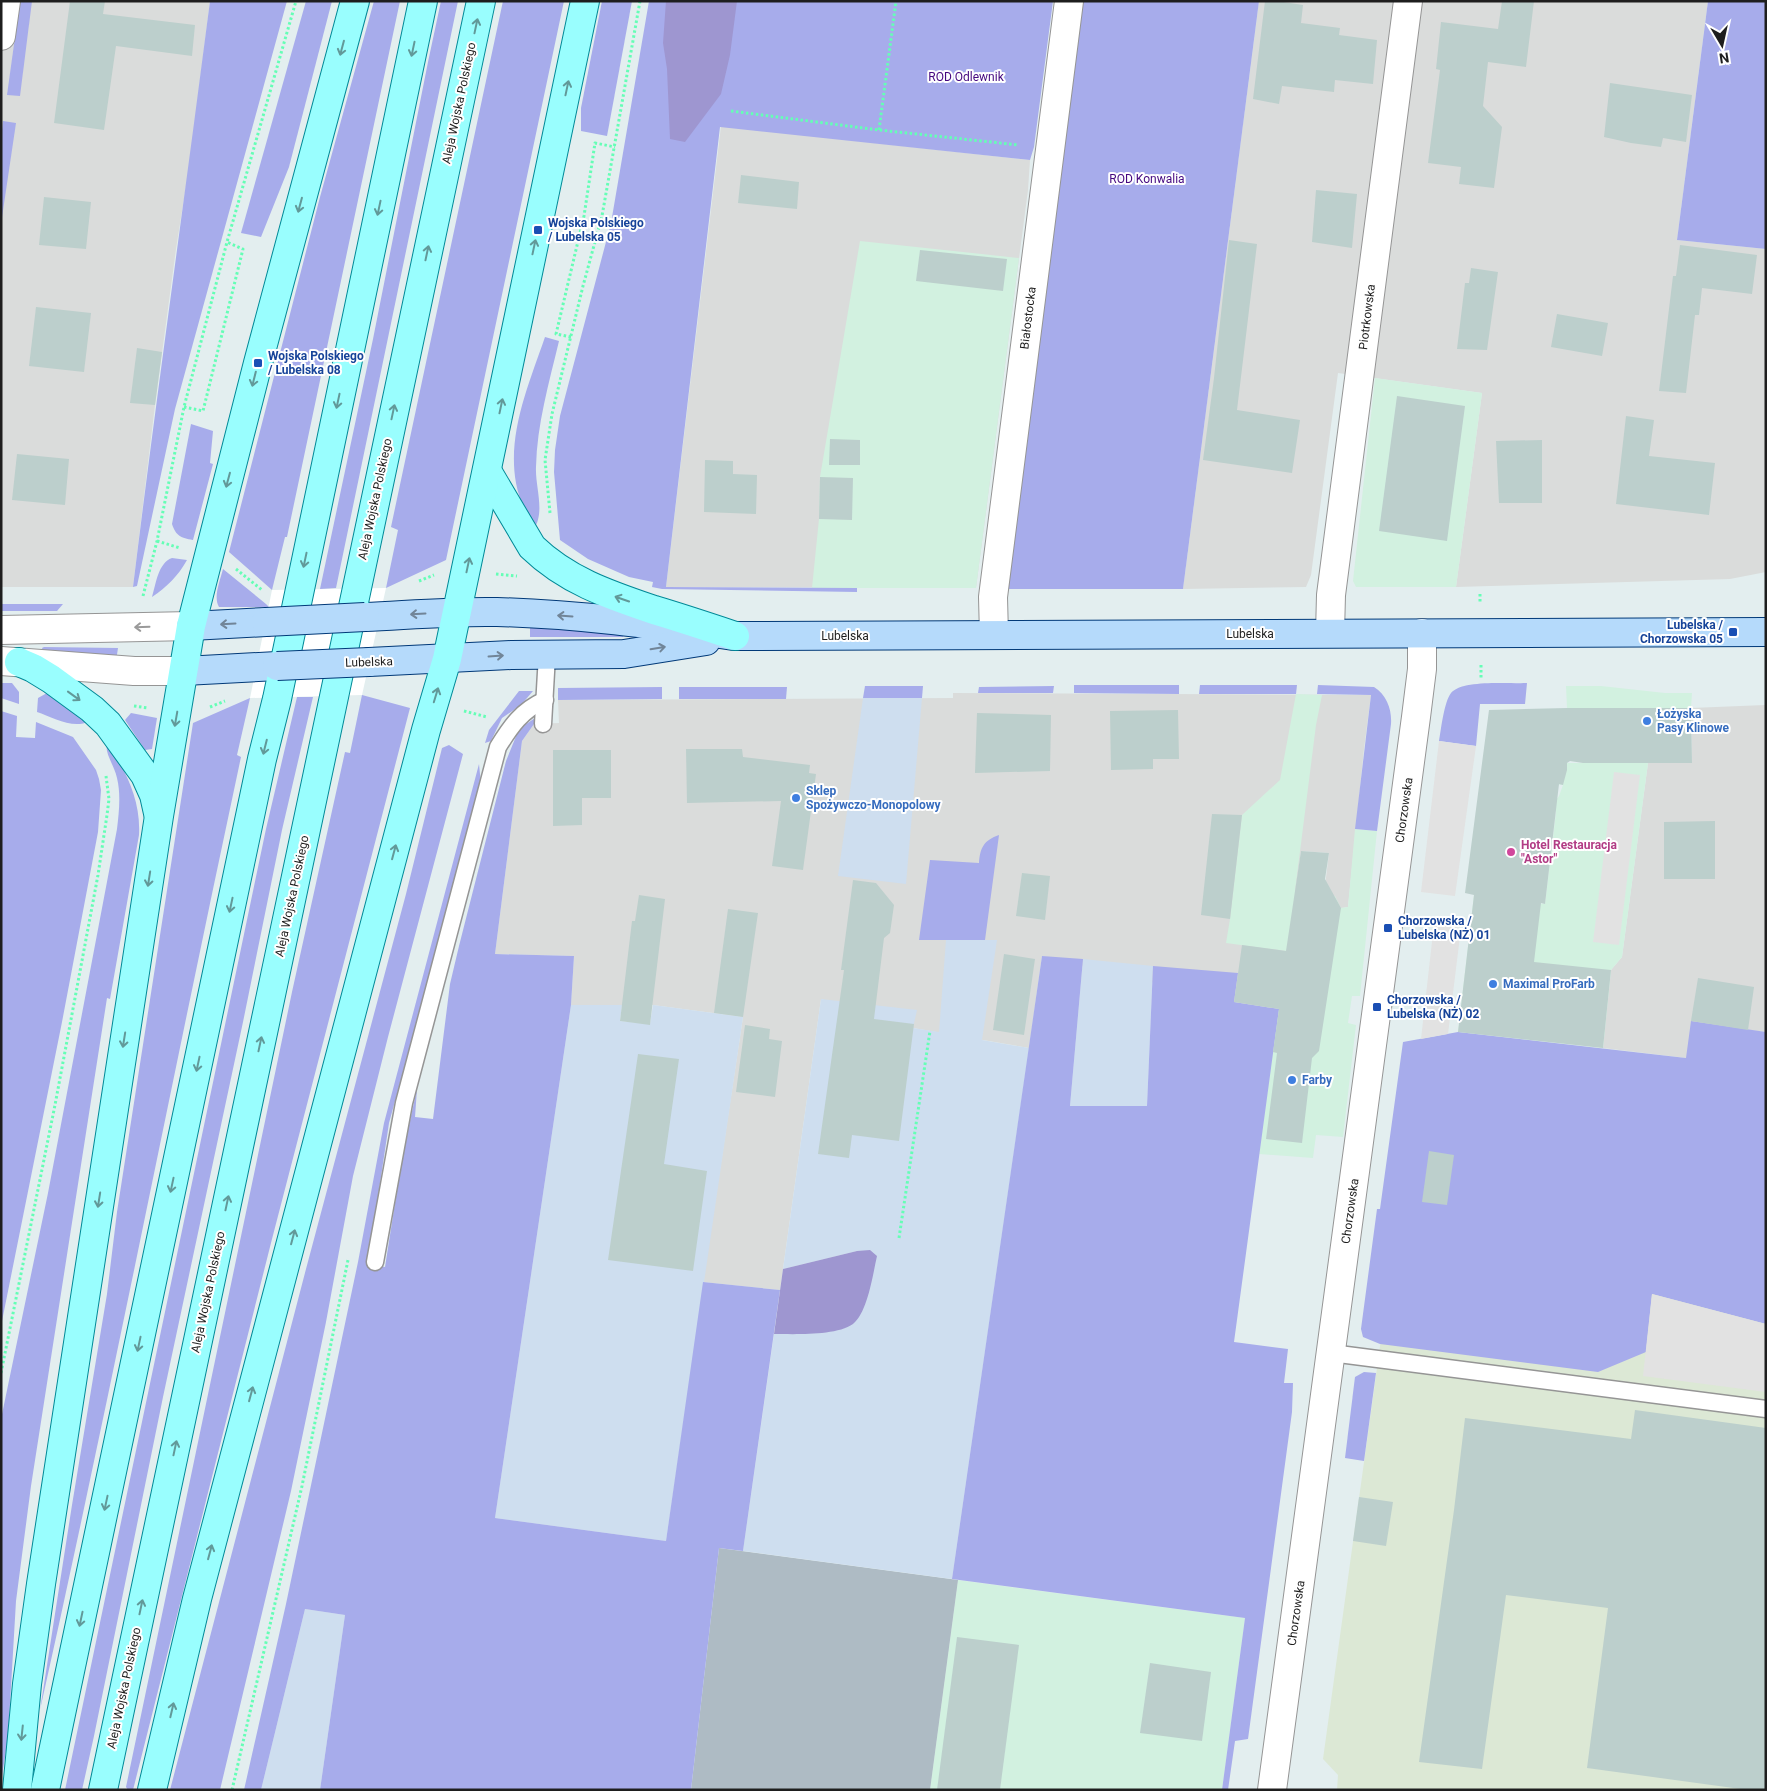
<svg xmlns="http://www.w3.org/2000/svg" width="1767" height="1791" viewBox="0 0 1767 1791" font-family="Roboto,sans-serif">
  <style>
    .residential { fill: #dadcdb }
    .commercial { fill: #d2f1e0 }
    .industrial { fill: #dce8d5 }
    .construction { fill: #aebbc4 }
    .farmland { fill: #cedeef }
    .grass { fill: #a7aceb }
    .forest { fill: #9e96d0 }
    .parking { fill: #e2e2e2 }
    .pier { fill: #fff }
    .building { fill: #bccfcc }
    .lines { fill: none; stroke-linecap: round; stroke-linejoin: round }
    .service-casing { stroke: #959595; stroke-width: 19 }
    .minor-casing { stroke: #959595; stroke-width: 30 }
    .tertiary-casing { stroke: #959595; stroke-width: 30 }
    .secondary-casing { stroke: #013978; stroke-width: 30 }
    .primary-casing { stroke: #008997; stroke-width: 30 }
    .path { stroke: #65feb6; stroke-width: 3; stroke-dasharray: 2.5 2.5; stroke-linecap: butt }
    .service { stroke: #fff; stroke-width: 16 }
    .minor { stroke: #fff; stroke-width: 28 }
    .tertiary { stroke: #fff; stroke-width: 28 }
    .secondary { stroke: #b5dafb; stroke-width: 28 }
    .primary { stroke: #99fefe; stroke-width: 28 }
    .secondary-bridge-casing { stroke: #013978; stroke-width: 30; stroke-linecap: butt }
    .secondary-bridge { stroke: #b5dafb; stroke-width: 28 }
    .oneway { stroke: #629999 }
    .oneway2 { stroke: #718598 }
    .oneway3 { stroke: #9a9a9a }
    .transit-dot { fill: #1a4fb4; stroke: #fff; stroke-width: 2 }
    .shop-dot { fill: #3f7fe0; stroke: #fff; stroke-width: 2 }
    .hotel-dot { fill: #d1479c; stroke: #fff; stroke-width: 2 }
    .labels { text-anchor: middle; stroke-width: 4; stroke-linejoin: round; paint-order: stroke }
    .park-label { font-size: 12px; fill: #45087f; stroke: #fff }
    .street-label { font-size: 12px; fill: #1e1e1e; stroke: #fff }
    .transit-label { font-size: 12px; font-weight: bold; fill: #164399; stroke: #fff; text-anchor: start }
    .shop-label { font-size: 12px; font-weight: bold; fill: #366cbe; stroke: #fff; text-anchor: start }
    .hotel-label { font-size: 12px; font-weight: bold; fill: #b23c85; stroke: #fff; text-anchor: start }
  </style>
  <rect width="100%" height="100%" fill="#e3eeef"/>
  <g class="residential">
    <path d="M1,1H210L190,161L176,249L155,405L133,587H1Z"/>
    <path d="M1259,1H1708L1677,240L1766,249V572L1730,579L1456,587L1482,393L1338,373L1311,575L1306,587L1183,589Z"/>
    <path d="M721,126L1030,160L1028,190L976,588L666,587Z"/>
    <path d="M953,693L1371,695L1364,749L1348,907L1341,908L1324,894L1329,853L1301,851L1279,1009L1234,1002L1042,956L1029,1048L913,1028L821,999L780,1290L703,1282L743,1017L653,1005H571L574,956L495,954L522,741L534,724L559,723L558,700L953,698Z"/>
    <path d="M1766,697V1032L1748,1030L1686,1058L1603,1048L1611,970L1622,957L1648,763L1692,762L1691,708L1765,705Z"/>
  </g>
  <g class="commercial">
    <path d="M860,241L1019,258L976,588H812L819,519L820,477Z"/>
    <path d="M1375,378L1482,393L1456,587H1356L1353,581Z"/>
    <path d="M1566,686H1601L1665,693H1692L1691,708H1567Z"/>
    <path d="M1296,694L1322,695L1316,725L1295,891L1335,896L1341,908L1348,907L1355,829L1377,831L1360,996H1352L1348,1023L1356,1025L1343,1137L1316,1135L1313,1158L1259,1154L1286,951L1226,943L1230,919L1242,815L1280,780Z"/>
    <path d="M1567,763H1648L1622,957L1611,970L1603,1048L1458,1032L1474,895L1545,904L1556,812L1552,805L1559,796L1563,785L1537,782Z"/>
    <path d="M958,1580L1245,1618L1222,1790H930Z"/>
  </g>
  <path class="industrial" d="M1398,1216L1766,1314V1790H1337L1338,1775L1323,1759Z"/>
  <path class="construction" d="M719,1548L958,1580L930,1790H691Z"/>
  <g class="farmland">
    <path d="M863,698H922L906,884L838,876Z"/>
    <path d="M946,940H997L982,1040L1029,1048L952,1579L743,1551L774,1334H795L857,1251L783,1269L821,999L917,1010L913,1028L939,1032Z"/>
    <path d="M1083,959L1153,966L1147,1106H1070Z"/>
    <path d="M571,1005H622L620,1021L650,1024L653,1005L743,1017L666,1541L495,1518Z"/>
    <path d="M305,1609L345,1615L320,1790H261Z"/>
  </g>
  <g class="grass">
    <path d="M20,1H32L20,96L7,95Z"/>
    <path d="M210,1H287L175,409L137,586L133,587C157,391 185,196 210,1Z"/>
    <path d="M306,1H332L289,167L261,237L241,233Z"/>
    <path d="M374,1H400L287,537H285L272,590L229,552L320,197Z"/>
    <path d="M441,1H458L336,588L320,589L373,339L428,62Z"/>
    <path d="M503,1H564L446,560L386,588L398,530L391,527Z"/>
    <path d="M602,1H632L607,136L581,131V108Z"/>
    <path d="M649,1H1053L1034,147L1030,160L720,127L666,587L857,588V592L662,589L652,587L653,582L629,577L588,559L560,540L554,472L555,450L560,416L611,223Z"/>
    <path d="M1083,1H1259L1183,589H1006Z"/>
    <path d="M1708,1H1766V249L1677,240Z"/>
    <path d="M3,121L16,123L1,224V138Z"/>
    <path d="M545,337L559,341C549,383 537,424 536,467C535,487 546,513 533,530C527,515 519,500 516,483C507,433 529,384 545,337Z"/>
    <path d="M191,424L213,431L210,463L213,464L193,540C181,538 176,536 172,524Z"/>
    <path d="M172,558L187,560C178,576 167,587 152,597C156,584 158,563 172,558Z"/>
    <path d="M223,569L266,604L269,607H219C213,597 220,581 223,569Z"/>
    <path d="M1,604H63L57,611H1Z"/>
    <path d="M530,624L624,632L623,637H530Z"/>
    <path d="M44,647L118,648L116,661L43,651L42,648Z"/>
    <path d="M1,683H12L19,692V704L1,698Z"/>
    <path d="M1527,683L1525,704H1480L1476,746L1439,741C1441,730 1444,702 1451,693C1462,679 1511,684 1527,683Z"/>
    <path d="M1074,685H1179V694L1074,693Z"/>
    <path d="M1200,685H1297L1296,694H1199Z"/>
    <path d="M1318,685L1374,687C1387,695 1392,710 1391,724L1377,831L1355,829L1371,695L1317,694Z"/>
    <path d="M865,686H923L922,698H863Z"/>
    <path d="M1054,686L1053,693H978L979,687Z"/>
    <path d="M662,687V699L558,700V688Z"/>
    <path d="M679,687H787L786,699H679Z"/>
    <path d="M519,691H533L521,705L502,718L491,741L485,743L489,730Z"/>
    <path d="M47,693L89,721C74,730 52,717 37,712L38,698Z"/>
    <path d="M362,695L410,708L272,1239L133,1790H128L126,1787L292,992L345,752L350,753Z"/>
    <path d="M297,697H313L282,830L243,1022L163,1397L94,1736L82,1790H65L266,829Z"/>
    <path d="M250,698L237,755L241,757C173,1074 111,1393 40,1710L72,1505L107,1294L117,1212L193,723Z"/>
    <path d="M1,711L17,716L16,737L35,738L36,722L73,737L96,770L99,779L101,790L98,832L62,1022L1,1326Z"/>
    <path d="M131,713L157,718L152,749L145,750L125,720Z"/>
    <path d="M535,718L534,724L522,741L495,954L574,956L571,1005L495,1518L666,1541L703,1282L780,1290L743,1551L719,1548L691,1790H320L345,1615L305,1609L261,1790H244L286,1604L358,1262L384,1123L479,764L481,784L435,956L389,1123L368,1264L385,1267L403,1152L417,1089L415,1117L433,1119L450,984L459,946L506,761L519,729Z"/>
    <path d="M107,741C125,770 141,799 139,835L110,999L107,998L31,1486L16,1601L8,1738L1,1782V1419L48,1193L117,829C119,812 121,794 117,778C114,764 104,754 107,741Z"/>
    <path d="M449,745L463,754L388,1037L353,1176L326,1322L291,1491L220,1790H170L306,1269L406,894L442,748Z"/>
    <path d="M999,835L985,940H919L930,860L979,863C980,848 984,840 999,835Z"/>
    <path d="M1042,956L1083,959L1070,1106H1147L1153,966L1238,973L1234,1002L1279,1009L1234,1342L1288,1349L1284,1383H1293L1292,1412L1248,1739L1235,1741L1228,1790H1222L1245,1618L952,1579Z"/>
    <path d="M1691,1021L1766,1032V1324L1652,1294L1646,1352L1598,1372L1380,1344L1363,1337L1361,1329L1377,1209H1380L1403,1042L1458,1032L1686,1058Z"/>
    <path d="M1364,1372L1376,1373L1364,1461L1345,1458L1355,1377Z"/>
  </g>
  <g class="forest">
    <path d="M666,1H737L730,55L721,94L685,142L670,139L667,69L663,43Z"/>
    <path d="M870,1250L877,1256C873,1273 868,1312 853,1324C836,1336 795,1334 774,1334L783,1269L857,1251Z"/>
  </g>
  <g class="parking">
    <path d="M1439,741L1476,746L1455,896L1421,892Z"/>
    <path d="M1614,772L1640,775L1619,945L1593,942Z"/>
    <path d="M1434,924L1461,928L1448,1034L1421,1039Z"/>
    <path d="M1652,1294L1766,1324V1392L1643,1376Z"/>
  </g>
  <path class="pier" d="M386,588L362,695L250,698L272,590Z"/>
  <g class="building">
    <path d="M70,1H105L103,14L195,25L192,56L116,46L104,130L54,123Z"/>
    <path d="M1265,1H1277L1303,5L1301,23L1340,28L1339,35L1377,40L1373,84L1335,80L1334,92L1282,86L1279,104L1253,99Z"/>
    <path d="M1502,1H1534L1526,67L1488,62L1483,106L1502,127L1494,188L1459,184L1461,167L1428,163L1440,70L1436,69L1441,22L1498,29Z"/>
    <path d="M1610,83L1692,95L1686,142L1663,138L1661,147L1631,143L1604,137Z"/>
    <path d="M741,175L799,182L797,209L738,203Z"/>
    <path d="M1316,190L1357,194L1352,248L1312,242Z"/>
    <path d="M44,197L91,202L86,249L39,245Z"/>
    <path d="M1229,240L1257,244L1237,410L1300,420L1292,473L1203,460L1214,378Z"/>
    <path d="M1680,245L1757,255L1752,294L1702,288L1699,315H1695L1686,393L1659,391L1673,276H1676Z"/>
    <path d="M920,250L1007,259L1003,291L916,281Z"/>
    <path d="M1471,268L1498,272L1487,350L1457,349L1465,283H1469Z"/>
    <path d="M36,307L91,313L84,372L29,366Z"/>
    <path d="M1557,314L1608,323L1602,356L1551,347Z"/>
    <path d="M137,348L162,352L155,405L130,403Z"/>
    <path d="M1397,396L1465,406L1447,541L1379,531Z"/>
    <path d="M1626,416L1654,420L1649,456L1715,463L1709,515L1616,504Z"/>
    <path d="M830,439L860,440V465H829Z"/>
    <path d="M1542,440V503H1499L1496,441Z"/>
    <path d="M17,454L69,459L65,505L12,500Z"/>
    <path d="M705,460L733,461V474L757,475L756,514L704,512Z"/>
    <path d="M820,477L853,478L852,520L819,519Z"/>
    <path d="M1567,708H1691L1692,763H1583L1570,761L1567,763V770L1563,785L1559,784L1545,904L1541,903L1534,962L1611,970L1603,1048L1458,1032L1474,895L1465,893L1489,710Z"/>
    <path d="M1178,710L1179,759H1153V769L1111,770L1110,711Z"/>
    <path d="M977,713L1051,715L1050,771L975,773Z"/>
    <path d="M686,749H742L743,757L810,765L809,773L816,774L803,870L772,866L781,801L687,803Z"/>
    <path d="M553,750H611V798H582V825L553,826Z"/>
    <path d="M1212,814L1242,815L1230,919L1201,915Z"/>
    <path d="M1715,821V879H1664V822Z"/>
    <path d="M1301,851L1329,853L1325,879L1341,908L1319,1051L1312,1058L1302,1143L1266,1139L1277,1053L1273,1052L1279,1009L1234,1002L1242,945L1286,951Z"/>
    <path d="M1022,873L1050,876L1045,920L1016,916Z"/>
    <path d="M853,880L876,883L894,905L890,933L884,938L874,1019L914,1024L899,1141L852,1135L849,1158L818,1154L844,970H841Z"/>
    <path d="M639,895L665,899L650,1025L620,1021L632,921H635Z"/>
    <path d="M728,909L758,913L743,1017L714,1013Z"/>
    <path d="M1004,954L1035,959L1024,1035L993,1030Z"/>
    <path d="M1698,978L1754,987L1748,1030L1691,1021Z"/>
    <path d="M745,1025L770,1029L769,1039L782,1041L775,1097L736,1092Z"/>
    <path d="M638,1054L679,1059L664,1164L707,1171L693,1271L608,1260Z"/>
    <path d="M1429,1151L1454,1155L1447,1205L1422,1202Z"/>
    <path d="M1635,1410L1766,1428V1790H1748L1587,1768L1608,1608L1506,1595L1482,1769L1419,1762L1454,1510L1465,1418L1631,1439Z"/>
    <path d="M1359,1497L1393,1502L1386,1546L1353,1541Z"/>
    <path d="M957,1637L1019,1645L1000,1790H937Z"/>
    <path d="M1150,1663L1211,1672L1202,1741L1140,1733Z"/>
  </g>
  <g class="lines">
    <g class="service-casing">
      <g id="service">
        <path d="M543,724L547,655"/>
        <path d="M375,1262L404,1103L498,747C511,726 522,710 545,700"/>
        <path d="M1331,1353L1766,1409"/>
      </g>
    </g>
    <g class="minor-casing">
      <g id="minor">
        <path d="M1,36L6,1"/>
        <path d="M1330,633L1331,595L1408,1"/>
        <path d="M994,635L993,597L1069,1"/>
        <path d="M1272,1790L1416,717L1422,669V633"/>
      </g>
    </g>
    <g class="tertiary-casing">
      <g id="tertiary">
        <path d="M1,630L191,626"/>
        <path d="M1,661L134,671H184"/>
      </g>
    </g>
    <g class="secondary-casing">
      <g id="secondary">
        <path d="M365,617C409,615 453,611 497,612C578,614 656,625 735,636L1766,632"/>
        <path d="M191,626L266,622"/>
        <path d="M369,662L511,655L624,654L706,641"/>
        <path d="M184,671L277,666"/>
      </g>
    </g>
    <g class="primary-casing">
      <g id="primary">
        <path d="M487,471L532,547C567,581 610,595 654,610C681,618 708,627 735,636"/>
        <path d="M19,662L33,668L51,679L92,709L108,724L145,775L154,795L158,813"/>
        <path d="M17,1790L27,1684L41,1584L159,816L191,626L258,363L355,1"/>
        <path d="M45,1790L262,759L277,699L423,1"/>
        <path d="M103,1790L481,1"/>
        <path d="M152,1790L197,1599L426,730L447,659L585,1"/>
      </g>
    </g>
    <g class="path">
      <path d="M731,111L879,130L1019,145"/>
      <path d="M879,130L896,1"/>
      <path d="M571,337L556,334L584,216L595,143L615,147"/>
      <path d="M184,407L203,411L243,249L227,242"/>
      <path d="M550,513L545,460L552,414L583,286L602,216L640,1"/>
      <path d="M157,541L180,548"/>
      <path d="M236,569L262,590"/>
      <path d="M496,574L517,576"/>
      <path d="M419,581L434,575"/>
      <path d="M1480,594V603"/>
      <path d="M143,596L157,541L184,407L227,242L296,1"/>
      <path d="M1481,665V678"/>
      <path d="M134,706L148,708"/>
      <path d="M210,707L225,701"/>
      <path d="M464,711L487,717"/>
      <path d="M899,1238L930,1031"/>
      <path d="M1,1373L55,1105L98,875L107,815L109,799L106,776"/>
      <path d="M232,1790L302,1486L348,1260"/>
    </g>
    <use href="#service" class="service"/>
    <use href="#minor" class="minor"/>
    <use href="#tertiary" class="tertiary"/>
    <use href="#secondary" class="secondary"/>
    <use href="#primary" class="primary"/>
    <g class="secondary-bridge-casing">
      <g id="secondary-bridge">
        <path d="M266,622L365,617"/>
        <path d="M277,666L369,662"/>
      </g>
    </g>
    <use href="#secondary-bridge" class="secondary-bridge"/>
  </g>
  <defs><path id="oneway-shaft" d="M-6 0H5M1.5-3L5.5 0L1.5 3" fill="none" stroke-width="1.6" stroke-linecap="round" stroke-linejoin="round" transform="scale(1.25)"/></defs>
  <g class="oneway">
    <use href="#oneway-shaft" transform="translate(476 26) rotate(-78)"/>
    <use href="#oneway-shaft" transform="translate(342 48) rotate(105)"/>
    <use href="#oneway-shaft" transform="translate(413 49) rotate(102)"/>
    <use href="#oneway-shaft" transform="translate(567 88) rotate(-78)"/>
    <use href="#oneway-shaft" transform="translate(300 205) rotate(105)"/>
    <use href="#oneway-shaft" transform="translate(379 208) rotate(102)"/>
    <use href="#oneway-shaft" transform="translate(534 247) rotate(-78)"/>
    <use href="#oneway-shaft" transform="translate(427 253) rotate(-78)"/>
    <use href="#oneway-shaft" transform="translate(254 379) rotate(104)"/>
    <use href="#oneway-shaft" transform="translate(338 401) rotate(102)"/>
    <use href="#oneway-shaft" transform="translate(501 406) rotate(-78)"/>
    <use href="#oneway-shaft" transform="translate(393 412) rotate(-78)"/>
    <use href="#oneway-shaft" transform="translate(228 480) rotate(105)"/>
    <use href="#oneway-shaft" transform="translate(305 560) rotate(102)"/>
    <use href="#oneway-shaft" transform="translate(468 565) rotate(-78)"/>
    <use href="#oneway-shaft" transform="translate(622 599) rotate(-161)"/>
    <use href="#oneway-shaft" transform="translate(436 695) rotate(-73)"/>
    <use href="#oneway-shaft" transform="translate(74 696) rotate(36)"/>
    <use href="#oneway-shaft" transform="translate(176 719) rotate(100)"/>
    <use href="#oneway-shaft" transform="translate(265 747) rotate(104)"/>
    <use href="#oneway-shaft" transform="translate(394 852) rotate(-75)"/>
    <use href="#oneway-shaft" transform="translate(149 879) rotate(99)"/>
    <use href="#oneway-shaft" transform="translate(231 905) rotate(102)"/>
    <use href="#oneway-shaft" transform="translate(124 1040) rotate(99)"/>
    <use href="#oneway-shaft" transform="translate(260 1044) rotate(-78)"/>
    <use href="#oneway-shaft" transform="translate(198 1064) rotate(102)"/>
    <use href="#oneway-shaft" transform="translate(172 1185) rotate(102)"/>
    <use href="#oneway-shaft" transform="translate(99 1200) rotate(99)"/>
    <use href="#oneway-shaft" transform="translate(227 1203) rotate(-78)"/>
    <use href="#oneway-shaft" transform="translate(293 1237) rotate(-75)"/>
    <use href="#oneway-shaft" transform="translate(139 1344) rotate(102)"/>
    <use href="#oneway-shaft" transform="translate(251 1394) rotate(-75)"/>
    <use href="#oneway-shaft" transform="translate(175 1448) rotate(-78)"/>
    <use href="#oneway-shaft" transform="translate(106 1503) rotate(102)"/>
    <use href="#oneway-shaft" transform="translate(210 1552) rotate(-75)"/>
    <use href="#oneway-shaft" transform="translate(141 1607) rotate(-78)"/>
    <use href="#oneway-shaft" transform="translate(81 1619) rotate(102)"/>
    <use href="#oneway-shaft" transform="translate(172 1710) rotate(-77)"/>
    <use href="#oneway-shaft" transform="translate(22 1733) rotate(96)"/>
  </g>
  <g class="oneway2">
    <use href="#oneway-shaft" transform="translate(418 614) rotate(177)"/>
    <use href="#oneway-shaft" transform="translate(565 616) rotate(-176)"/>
    <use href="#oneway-shaft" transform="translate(228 624) rotate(177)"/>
    <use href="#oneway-shaft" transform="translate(658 648) rotate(-9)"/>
    <use href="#oneway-shaft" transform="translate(496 656) rotate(-4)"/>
  </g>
  <use class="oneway3" href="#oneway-shaft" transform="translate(142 627) rotate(178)"/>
  <g class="transit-dot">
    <rect x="533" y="225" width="10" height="10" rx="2.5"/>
    <rect x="253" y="358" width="10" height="10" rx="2.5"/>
    <rect x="1728" y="627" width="10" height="10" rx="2.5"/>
    <rect x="1383" y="923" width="10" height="10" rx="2.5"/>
    <rect x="1372" y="1002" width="10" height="10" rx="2.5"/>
  </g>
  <g class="shop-dot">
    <circle cx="1647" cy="721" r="5"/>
    <circle cx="796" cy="798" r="5"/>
    <circle cx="1493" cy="984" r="5"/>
    <circle cx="1292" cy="1080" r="5"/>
  </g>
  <circle class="hotel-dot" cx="1511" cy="852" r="5"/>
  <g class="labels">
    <g class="park-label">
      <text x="966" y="81">ROD Odlewnik</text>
      <text x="1147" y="183">ROD Konwalia</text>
    </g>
    <g class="street-label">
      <text transform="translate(459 103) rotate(-78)" y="4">Aleja Wojska Polskiego</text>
      <text transform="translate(1367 317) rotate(-83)" y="4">Piotrkowska</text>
      <text transform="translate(1028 318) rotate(-83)" y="4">Białostocka</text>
      <text transform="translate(375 499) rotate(-78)" y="4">Aleja Wojska Polskiego</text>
      <text x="1250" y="638">Lubelska</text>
      <text x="845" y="640">Lubelska</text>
      <text transform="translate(369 662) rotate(-2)" y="4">Lubelska</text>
      <text transform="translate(1404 810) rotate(-82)" y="4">Chorzowska</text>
      <text transform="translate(292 896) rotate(-78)" y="4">Aleja Wojska Polskiego</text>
      <text transform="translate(1350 1211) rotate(-82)" y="4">Chorzowska</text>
      <text transform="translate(208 1292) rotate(-78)" y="4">Aleja Wojska Polskiego</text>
      <text transform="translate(1296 1613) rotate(-82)" y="4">Chorzowska</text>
      <text transform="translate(124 1688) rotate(-78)" y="4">Aleja Wojska Polskiego</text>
    </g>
    <g class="transit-label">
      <text x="548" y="227">Wojska Polskiego<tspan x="548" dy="14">/ Lubelska 05</tspan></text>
      <text x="268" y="360">Wojska Polskiego<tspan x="268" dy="14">/ Lubelska 08</tspan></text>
      <text x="1723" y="629" text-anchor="end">Lubelska /<tspan x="1723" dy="14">Chorzowska 05</tspan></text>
      <text x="1398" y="925">Chorzowska /<tspan x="1398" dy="14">Lubelska (NŻ) 01</tspan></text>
      <text x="1387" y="1004">Chorzowska /<tspan x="1387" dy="14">Lubelska (NŻ) 02</tspan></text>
    </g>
    <g class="shop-label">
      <text x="1657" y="718">Łożyska<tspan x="1657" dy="14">Pasy Klinowe</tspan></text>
      <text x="806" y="795">Sklep<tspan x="806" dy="14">Spożywczo-Monopolowy</tspan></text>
      <text x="1503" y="988">Maximal ProFarb</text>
      <text x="1302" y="1084">Farby</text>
    </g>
    <g class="hotel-label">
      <text x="1521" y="849">Hotel Restauracja<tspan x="1521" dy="14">"Astor"</tspan></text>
    </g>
  </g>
  <rect width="1767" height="1791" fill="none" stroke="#1e1e1e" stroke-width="5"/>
  <g transform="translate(1722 45) rotate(171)" stroke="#ffffff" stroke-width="4" paint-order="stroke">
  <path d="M0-4L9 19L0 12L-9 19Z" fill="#1e1e1e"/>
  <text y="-8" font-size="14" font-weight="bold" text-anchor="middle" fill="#1e1e1e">N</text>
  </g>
</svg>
